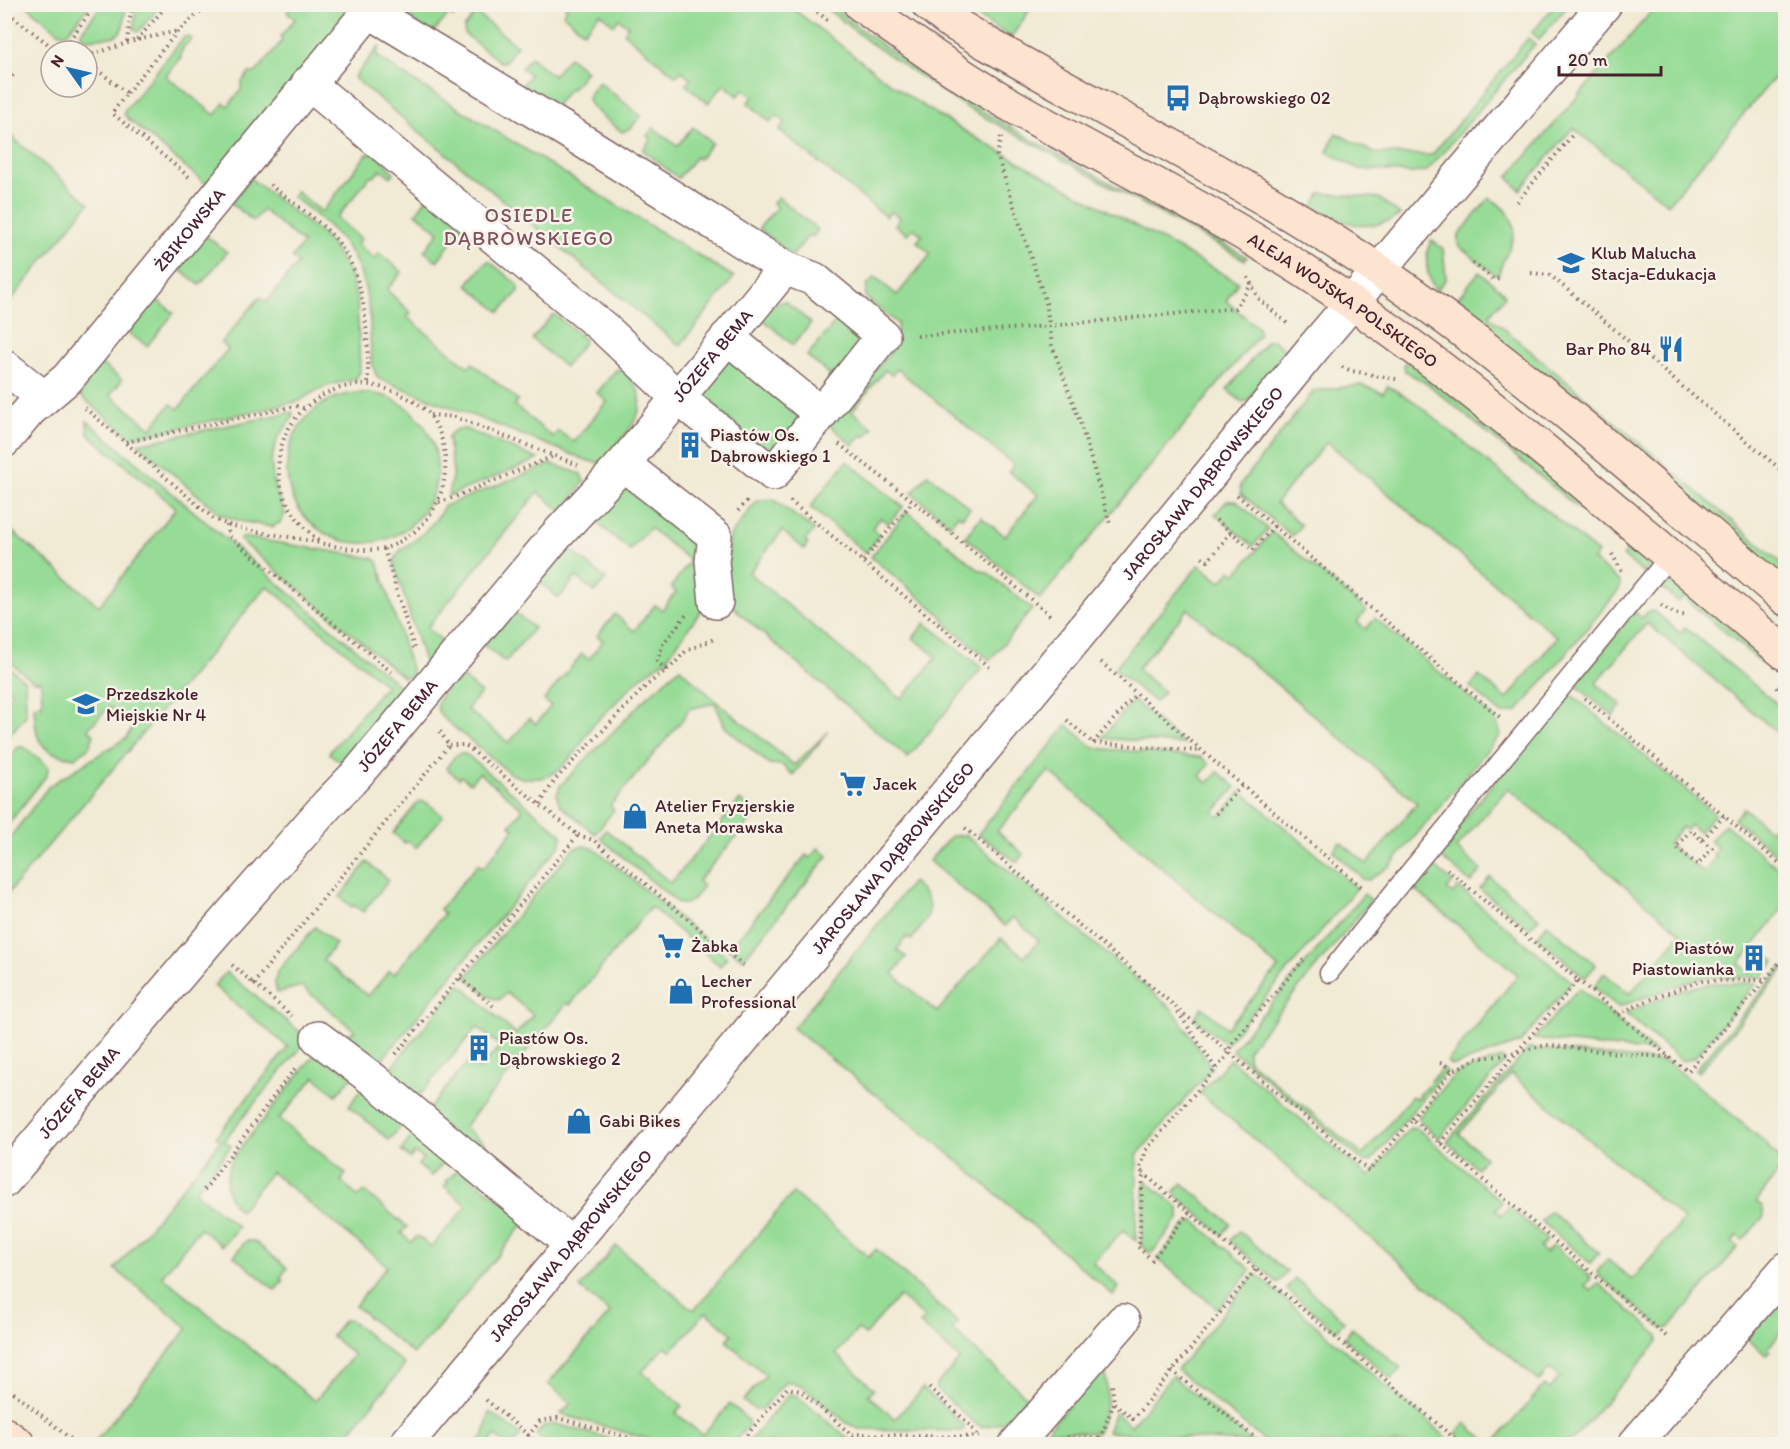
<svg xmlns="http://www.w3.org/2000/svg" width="1790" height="1449" viewBox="0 0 1790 1449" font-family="Itim,sans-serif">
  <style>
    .green { fill: #96dc96; stroke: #707e60; stroke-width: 1.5 }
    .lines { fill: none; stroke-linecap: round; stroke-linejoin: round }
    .lane-casing { stroke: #846666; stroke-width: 21 }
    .street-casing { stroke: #846666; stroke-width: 36 }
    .secondary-casing { stroke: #846666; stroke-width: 36 }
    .path { stroke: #846666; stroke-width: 4; stroke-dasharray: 1.5 4.5; stroke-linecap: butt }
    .lane { stroke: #fff; stroke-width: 18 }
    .street { stroke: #fff; stroke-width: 33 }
    .secondary { stroke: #fde4d1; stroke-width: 33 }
    .labels { text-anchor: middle; stroke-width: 5; stroke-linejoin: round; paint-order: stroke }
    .poi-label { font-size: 18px; fill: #4a1f2b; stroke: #f7f3e8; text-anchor: start }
    .street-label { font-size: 18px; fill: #4a1f2b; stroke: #f7f3e8 }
    .neighbourhood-label { font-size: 20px; letter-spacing: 1.5px; fill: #815162; stroke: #f7f3e8 }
  </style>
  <rect width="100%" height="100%" fill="#f7f3e8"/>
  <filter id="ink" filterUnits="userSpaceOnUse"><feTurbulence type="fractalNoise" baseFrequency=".0167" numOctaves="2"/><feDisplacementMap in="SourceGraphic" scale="12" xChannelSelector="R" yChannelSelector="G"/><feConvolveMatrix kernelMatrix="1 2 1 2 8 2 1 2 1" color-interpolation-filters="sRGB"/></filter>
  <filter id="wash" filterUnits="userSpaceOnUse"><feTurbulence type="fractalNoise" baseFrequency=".008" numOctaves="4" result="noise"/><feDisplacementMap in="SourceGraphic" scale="24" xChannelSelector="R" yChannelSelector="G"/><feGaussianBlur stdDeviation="1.35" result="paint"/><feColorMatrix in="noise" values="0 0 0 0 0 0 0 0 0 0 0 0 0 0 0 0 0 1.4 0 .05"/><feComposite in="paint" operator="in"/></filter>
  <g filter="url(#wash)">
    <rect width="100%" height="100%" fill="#f1ead4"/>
    <g class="green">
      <path d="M563,4L788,5L882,77L917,102L976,138L1238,282L1226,301L1258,328L1259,335L1040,599L965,537L981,517L1005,536L1038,495L1009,472L1014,465L897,369L892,375L885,370L852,411L873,428L865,437L862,435L853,445L829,425L893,349L898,324L865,297L867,285L875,277L897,295L931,254L917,242L922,235L913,228L907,234L895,225L900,218L891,211L886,217L779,130L785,122L776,115L770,122L748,103L753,97L744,89L738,96L724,84L708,103L686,85L691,79L682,71L676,76L624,33L628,26L619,19L614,25L600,13L584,32L563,14L567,8Z"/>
      <path d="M28,5V4L90,5L68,32L66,34L60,33L27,6Z"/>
      <path d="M102,5H126C122,43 121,35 85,39L81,35V32Z"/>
      <path d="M136,5H161L138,32L134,29Z"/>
      <path d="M299,5H347L355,12L206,184L127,118L124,114L125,110L184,37L188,36L192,39L184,46L180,55L181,57L166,76L215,115L224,103L228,106L241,90L242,82L249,73H255L258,70L282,41L281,36L295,19L287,12L292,6L296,8Z"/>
      <path d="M395,5H460L454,13L453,17L449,14L431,35Z"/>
      <path d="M822,5H830C956,108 1106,179 1247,257L1245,260L966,107L869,42Z"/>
      <path d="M960,5H1020L1029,11L1011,38Z"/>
      <path d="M1555,5H1569L1539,39L1532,33Z"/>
      <path d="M1657,5H1775L1785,14V65L1668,204L1573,128L1520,190L1508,177Z"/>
      <path d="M476,13L517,46L505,62H500L465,34L464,28Z"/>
      <path d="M1528,38L1535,44L1427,171L1413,173L1359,169L1327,152L1336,133L1374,153L1432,155Z"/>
      <path d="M380,45L377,56L404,75L734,277L680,346L354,78Z"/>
      <path d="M531,57L553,76L569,57L586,71L572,89L570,88L552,110L522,85L530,75L521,68Z"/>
      <path d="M599,82L641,116L631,128L622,132C614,125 588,108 588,98C589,92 595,87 599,82Z"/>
      <path d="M693,127L712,143L699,159L696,157L678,178L643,150L651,139L647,136L654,128L677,146Z"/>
      <path d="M5,131L89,203L5,308L4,252L7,249L4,247Z"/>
      <path d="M377,153L394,173L391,177L381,169L374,177L371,175L337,218L361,239L357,244L375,259L379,253L402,272L387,290L411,313L407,317L468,367L472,363L518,400L514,405L553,437L558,431L574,442L607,401L597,393L616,370L620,369C651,393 643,414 621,440C614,449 608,459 598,463L589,461L379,379L376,375C369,359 371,337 370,320C365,255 341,234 292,196L296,191L322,212L367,154Z"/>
      <path d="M250,178L318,231L331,244L349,272L357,299L360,372L355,380C334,382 317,388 300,401L161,432L130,437L76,392L99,362L122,380L110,395L151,428L171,404L178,409L228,349L221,343L260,297L267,302L298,263L292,258L303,243L263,210L253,221L231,203Z"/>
      <path d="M1321,193L1379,198L1400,215C1366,235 1345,223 1313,207Z"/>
      <path d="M429,195L466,224L437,261L424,251L439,232L416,213Z"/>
      <path d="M778,197L818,230L813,237L809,235L792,256L759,228L777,207L773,203Z"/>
      <path d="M1489,198C1497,202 1503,207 1508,214C1524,234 1503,253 1499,274H1494L1458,245V236Z"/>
      <path d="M204,234L227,252L200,285L177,268Z"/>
      <path d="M1431,240L1443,249L1446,279L1436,291C1426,275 1423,259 1431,240Z"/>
      <path d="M489,261L518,285V292L500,312L467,285L485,263Z"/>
      <path d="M1479,272L1502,291L1505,296L1489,316L1785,566V580L1452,305Z"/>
      <path d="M153,297L174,313L147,346L121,328Z"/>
      <path d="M785,301L811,323L793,345L760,317L769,306Z"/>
      <path d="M553,315H555L583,338L584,342L565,367L532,339Z"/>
      <path d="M839,318L869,342L827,382L830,375L807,356Z"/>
      <path d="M1273,340L1285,350L1247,401L1242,402L1227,390L1267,341Z"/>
      <path d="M729,358L797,415V424L775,459L701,397L702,387Z"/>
      <path d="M1407,361L1480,418L1646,556L1649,566L1645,574L1623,556L1628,549L1429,385L1405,371L1404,365Z"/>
      <path d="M1361,385L1383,393L1388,386L1415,402L1598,553L1593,560L1620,582L1619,590L1518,711L1502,714L1470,687L1479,676L1507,699L1557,637L1327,442L1276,503L1301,525L1292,536L1241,494L1240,485L1314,391Z"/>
      <circle cx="362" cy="468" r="75"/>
      <path d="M293,412L292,419L278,437L271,461L274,486L285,514L281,522L272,527L240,521L220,514L138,444Z"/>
      <path d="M87,421L403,689L402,705L348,768L329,753L386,685L267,586L5,897V844L49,786L126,738L135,723L109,707L88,729L94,735L89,747L75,758C37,753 36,740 34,706L42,704L41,681H33L5,658V525L99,606L176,508L88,434Z"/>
      <path d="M457,429H465L538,459L448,496L453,472L448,438L451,433Z"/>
      <path d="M847,461L903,507L888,524L881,518L872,528L879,535L866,553L810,507Z"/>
      <path d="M551,464L581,474L584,482L562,512L538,492L427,628L451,648L434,669L425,665L394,563C397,548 409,546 420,536C429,528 439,517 444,506Z"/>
      <path d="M928,474L970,508L962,517L958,515L950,525L912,493Z"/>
      <path d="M623,489H627L701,551L692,562L702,584L707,602L668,657L669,658L643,675L592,726L576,752L558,771L542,778H522L511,774L443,718L438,711L437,703L456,672L481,693L467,709L509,743L529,718L536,724L551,706L544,700L582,654L589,659L603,641L597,636L615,614L634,631L655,605L662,610L676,592L671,587L690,561L650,528L630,550L597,523V520Z"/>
      <path d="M773,499L814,530L805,541L808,544L804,549L782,531L749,573L898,696L902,698L937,657L913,638L925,623L982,668L908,758L739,613L729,601L725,590L730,536L756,502L761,500Z"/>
      <path d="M1227,501H1236L1268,529L1253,546L1215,514Z"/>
      <path d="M907,511L978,569L988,573L1032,609L990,660L946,624L940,614L871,557Z"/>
      <path d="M1272,532L1366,610L1357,622L1366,629L1375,618L1495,719L1501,734L1390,866L1369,880L1363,879L1333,851L1340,842L1367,864L1417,803L1188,609L1137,669L1164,692L1155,702L1114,669L1199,565L1221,582L1231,570L1236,574Z"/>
      <path d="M242,537L373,558L378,562L413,675L404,678L240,540Z"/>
      <path d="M565,545L606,579L595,592L576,577L559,598L534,578Z"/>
      <path d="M1669,579L1675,581L1785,674V682L1683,597L1678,602L1657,584L1662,580Z"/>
      <path d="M509,608L534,628L505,662L481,643Z"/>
      <path d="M1634,611L1642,618L1648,612L1654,611L1680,633L1685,627L1785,711V739L1647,623L1596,683L1622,705L1613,716L1575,685Z"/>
      <path d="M5,664L25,681L26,715L5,741V700L12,692L5,685Z"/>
      <path d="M680,668L717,702L794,765L828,732L793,775L782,765L769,764L725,727L715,703L689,709L684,718L610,806L614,810L595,834L559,804L557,795L560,786L649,695Z"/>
      <path d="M1568,692L1715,814L1699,832L1690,825L1686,830L1681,827L1668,844L1704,873L1716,857L1713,854L1717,847L1710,841L1725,824L1785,874V906L1739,963L1750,973L1768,955L1775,961L1762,977H1702L1618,1007L1594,987L1604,973L1630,994L1681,933L1508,788L1456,848L1481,870L1471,883L1436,853Z"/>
      <path d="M1133,700L1184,744L1102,738Z"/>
      <path d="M1067,725L1094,748L1201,757L1209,764L1200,776L1208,783L1218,772L1236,787L1214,812L1220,817L1241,791L1357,888L1226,1044L1194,1018L1202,1007L1227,1028L1278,968L1049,771L997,831L1023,854L1017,862L978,834Z"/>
      <path d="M18,747H24L48,766L47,775L5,828V764Z"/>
      <path d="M461,753L467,755L560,833L562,836L561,844L385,1056L376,1063L332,1041L355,1031L301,986L277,993L275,984L277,972L315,927L336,944L323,960L368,996L389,971L394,974L444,914L440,909L478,864L483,868L514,829L510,825L523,809L479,773L470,783L461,776L459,779L446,768L455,756Z"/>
      <path d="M740,800L756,814L698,881L703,886C697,894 690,908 678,903L600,838L606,830L671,883Z"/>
      <path d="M419,801L426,802L443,816L416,848L408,841L405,843L393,833Z"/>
      <path d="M1744,808L1769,830L1785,811V855L1779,857L1734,819Z"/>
      <path d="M966,835L1173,1010L1212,1068L1137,1155L1136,1241L1123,1230L1093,1263L1119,1287L1113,1295L952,1156L793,1028L912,882C939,904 930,917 911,940L906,937L897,950L906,957L893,974L937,1012L1001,938L1024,957L1039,941L1013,917L1005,926L929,861L951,836Z"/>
      <path d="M585,846L595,849L727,957L720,966L651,907L570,1005L567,1003L464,1127L537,1187L529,1198L426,1112L469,1061L480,1069L500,1046L477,1027L414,1102L391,1073L394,1064L460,984C480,1000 496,1018 516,1034L533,1015L507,993L499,1000L490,997L466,977L572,850L577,847Z"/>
      <path d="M818,848L828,856L743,959L729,949L806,855L810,858Z"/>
      <path d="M367,862L389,880L363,912L354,905L352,907L340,897Z"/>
      <path d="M1429,862L1453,882L1447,890L1453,894L1458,887L1572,982L1520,1043L1455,1065H1451L1447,1062L1518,975L1413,888L1419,875Z"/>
      <path d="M1490,877L1539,918L1529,928L1480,889Z"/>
      <path d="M1364,894L1371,900L1248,1050V1060L1363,1155L1412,1096L1416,1099L1442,1068L1446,1071L1372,1160L1364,1162L1232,1050Z"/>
      <path d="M1547,924L1596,965L1585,978L1537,937Z"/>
      <path d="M1782,967L1784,969L1699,1072L1696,1069Z"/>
      <path d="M226,972L305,1036V1043L224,1140L231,1146L195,1192L238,1227L222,1246L200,1228L162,1276L315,1401L354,1355L331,1336L344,1320H350L405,1365L340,1444H93L188,1328L115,1269L221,1141L216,1137L288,1047L214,986Z"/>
      <path d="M1713,983H1756L1694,1058L1682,1061L1625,1013L1684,989Z"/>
      <path d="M1579,988L1655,1052L1534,1039Z"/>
      <path d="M1529,1048L1667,1062L1692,1081L1768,1145L1769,1149L1785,1163L1756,1202L1762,1206L1764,1216L1743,1240L1738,1236L1732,1242L1738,1247L1669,1328L1663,1329L1599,1276L1597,1272L1607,1259L1632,1280L1684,1220L1511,1074L1459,1134L1485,1157L1477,1168L1447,1142Z"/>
      <path d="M316,1053L353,1076L336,1095L315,1077L279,1119L346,1174L341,1181L358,1197L364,1191L407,1227L401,1233L411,1242L417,1236L431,1247L467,1206L444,1186L448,1183L446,1181L459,1169L527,1220L435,1331L413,1354L355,1306L387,1266L271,1172L240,1211C223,1197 224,1177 232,1159Z"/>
      <path d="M1501,1058L1505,1061L1439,1138L1420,1122L1419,1117L1455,1074Z"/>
      <path d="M1230,1059L1369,1177L1410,1128L1418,1129L1502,1202L1495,1210L1502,1215L1509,1207L1547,1239L1540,1248L1546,1253L1553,1245L1591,1278L1585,1286L1591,1291L1598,1283L1658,1335V1342L1572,1440L1557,1444H1493L1544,1385L1549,1389L1560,1377L1550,1369L1539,1381L1200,1093Z"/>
      <path d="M361,1089L407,1120L389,1140L349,1106Z"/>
      <path d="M416,1130L450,1156L431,1176L418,1165L423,1158L415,1153L410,1158L401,1151Z"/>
      <path d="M1145,1180L1179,1208V1219L1151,1254L1141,1245Z"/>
      <path d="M1182,1183L1231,1224L1222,1235L1174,1193Z"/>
      <path d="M793,1193L869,1257L876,1249L958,1323L952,1329L1028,1398L1006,1422L982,1427L977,1425L936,1389V1385L960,1359L920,1324L925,1318L899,1296L865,1335L858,1329L836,1354L874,1389L868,1395L895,1419L923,1388L964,1425V1429L961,1431L859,1429L847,1423L801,1385L786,1381L761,1410H756L743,1401L766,1375L726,1341L732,1334L706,1312L671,1351L665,1346L642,1372L682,1406L676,1413L702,1435L730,1404L748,1420V1426L732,1444H666L561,1414L571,1403L548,1384L610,1313L580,1288L616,1246L692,1309H695Z"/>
      <path d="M1550,1211L1599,1253L1590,1263L1541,1221Z"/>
      <path d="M1194,1221L1251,1270L1218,1309L1158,1259L1185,1225Z"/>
      <path d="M1239,1231L1287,1272L1278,1283L1230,1241Z"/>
      <path d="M246,1241H254L287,1268L280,1278L283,1281L275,1290L234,1256Z"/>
      <path d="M1255,1274H1256L1454,1444H1290L1266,1442L1177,1370Z"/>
      <path d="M1295,1278L1344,1321L1336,1331L1286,1289Z"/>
      <path d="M1781,1305L1785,1309V1327L1768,1348L1770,1351L1766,1355L1746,1338L1774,1306Z"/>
      <path d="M1352,1328L1401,1368L1391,1379L1344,1338Z"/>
      <path d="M1104,1363C1109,1393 1109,1404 1097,1433L1047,1431Z"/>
      <path d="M1172,1376L1253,1443L1107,1432L1115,1412L1131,1426Z"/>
      <path d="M789,1394L797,1396L855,1444H747Z"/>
      <path d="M490,1412L521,1435L513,1444H506L495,1436L488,1444H477L483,1437Z"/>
      <path d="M1465,1423L1490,1444H1468L1456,1434Z"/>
      <path d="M556,1424L630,1444H547L536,1435L544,1426Z"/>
      <path d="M864,1441L972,1443V1444H869Z"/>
    </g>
  </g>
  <g filter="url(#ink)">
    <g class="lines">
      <g class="lane-casing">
        <path id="lane" d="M1329,973L1412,869L1669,557"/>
      </g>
      <g class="street-casing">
        <g id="street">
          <path d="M727,337L820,413"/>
          <path d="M4,366L44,398"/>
          <path id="s1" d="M4,441L30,410L68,378L369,11L567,131L785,268L814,279L883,336L773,474L677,397L606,330L308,83"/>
          <path d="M623,464L715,536L712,561L716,602"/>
          <path d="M318,1038L374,1080L571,1244"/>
          <path id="s2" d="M4,1181L206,943L328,804L357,774L554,538L623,464L785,268"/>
          <path id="s3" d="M406,1444L1076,638L1315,346L1605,4"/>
          <path d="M1016,1444L1123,1321"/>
          <path d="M1635,1444L1786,1269"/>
        </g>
      </g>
      <g class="secondary-casing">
        <g id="secondary">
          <path id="s4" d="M860,4C906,38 953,71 1002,100C1102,158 1207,208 1304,271C1477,383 1628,523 1786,654"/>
          <path d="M928,4L948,20L988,44C1118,118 1253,186 1378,270C1522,368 1652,486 1786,599"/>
          <path d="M4,1434L18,1444"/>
        </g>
      </g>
      <g class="path">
        <path d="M808,4L831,23"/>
        <path d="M4,15L7,12L57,51"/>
        <path d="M137,40L168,4"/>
        <path d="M127,42L132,4"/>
        <path d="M66,45L96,4"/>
        <path d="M60,51L66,45L74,51"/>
        <path d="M87,56L137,40L178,31"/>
        <path d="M87,62L127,93L112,113L189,177"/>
        <path d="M4,85L14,74"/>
        <path d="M127,93L178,31L203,9L198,4"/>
        <path d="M1001,137L997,155L1046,303L1052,345L1080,422L1110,524"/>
        <path d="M270,185C290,201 314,216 332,235C368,273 368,336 368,385"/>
        <path d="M1517,202L1574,133"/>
        <path d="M1473,263L1494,280L1499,279"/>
        <path d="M1531,273L1550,275L1786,474"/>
        <path d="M1248,277L1258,298L1289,325"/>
        <path d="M917,336L1049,326L1235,308L1252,284"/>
        <path d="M1342,367L1352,371L1396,379"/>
        <path d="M85,408L213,518L221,522C245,532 275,534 301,539C327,544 354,553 381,549C392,547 401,541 410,535C448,509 457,451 429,414C421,404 407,397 395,392C382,387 369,383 355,385C311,390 274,429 279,475C281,503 301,526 321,543"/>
        <path d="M430,415L455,417L578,465"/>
        <path d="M126,442L296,406L304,408"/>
        <path d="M839,444L913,501L1052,617"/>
        <path d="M1237,495L1502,719"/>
        <path d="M790,501L991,668"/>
        <path d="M439,502L447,500L554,456"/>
        <path d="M738,511L749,499"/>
        <path d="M1216,520L1253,550L1274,526"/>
        <path d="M227,525L229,536L395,675"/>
        <path d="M384,549L415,651"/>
        <path d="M1612,554L1623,574"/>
        <path d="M1202,557L1208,561L1231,532"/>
        <path d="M863,561L913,501"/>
        <path d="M1661,605L1674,613L1687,616"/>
        <path d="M1101,662L1202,751L1363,888"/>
        <path d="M666,670L657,661L663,644L686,615"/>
        <path d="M1777,687L1786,694"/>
        <path d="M1585,698L1786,869"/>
        <path d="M1067,720L1093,743L1201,751"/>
        <path d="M1093,743L1136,694"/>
        <path d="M540,804L554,781L647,685L674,664L686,651L716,638"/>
        <path d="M1216,814L1242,785"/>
        <path d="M965,828L1369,1171L1412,1119L1667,1337"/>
        <path d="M578,835L593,840L744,966"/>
        <path d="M1702,840L1712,848L1698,865L1676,847L1691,830L1702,840L1724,816"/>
        <path d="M232,965L292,1016"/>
        <path d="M460,978L493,1006"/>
        <path d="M1578,980L1675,1062L1688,1071L1786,955"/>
        <path d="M253,984L449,745L439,730"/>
        <path d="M1178,1012L1216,1069"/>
        <path d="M1618,1014L1647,1001L1700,981L1763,980"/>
        <path d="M396,1054L578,835L465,745H449"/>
        <path d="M1440,1063L1444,1064L1452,1071"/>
        <path d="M1412,1119L1452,1071L1478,1058L1499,1056L1547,1045L1634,1055L1668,1057"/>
        <path d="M1440,1143L1578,980L1447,869"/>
        <path d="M1143,1173L1461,1444"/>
        <path d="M204,1190L297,1065"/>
        <path d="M1189,1212L1152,1260L1137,1246L1139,1243L1143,1173L1140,1170L1146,1150L1226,1057L1231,1045L1305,958"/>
        <path d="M1172,1371L1263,1444"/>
        <path d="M4,1385L77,1444"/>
        <path d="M929,1387L968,1423L977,1435"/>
        <path d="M486,1400L539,1444"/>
        <path d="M1114,1403L1133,1419L1256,1269"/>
        <path d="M852,1434L962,1437L983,1436"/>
        <path d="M528,1436L540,1421L558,1418L651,1444"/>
        <path d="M1067,1437L1195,1444"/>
        <path d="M739,1444L787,1388L801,1391L862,1444"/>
        <path d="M1098,1444L1114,1403L1112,1385"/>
      </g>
      <use href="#lane" class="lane"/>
      <use href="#street" class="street"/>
      <use href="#secondary" class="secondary"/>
    </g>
  </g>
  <defs>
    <g id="bus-bare" transform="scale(2.07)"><path d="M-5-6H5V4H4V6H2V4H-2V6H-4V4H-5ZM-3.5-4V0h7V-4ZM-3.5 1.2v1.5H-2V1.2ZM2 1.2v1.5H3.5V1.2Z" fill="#1f6fb2" stroke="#f7f3e8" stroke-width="2.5" paint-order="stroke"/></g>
    <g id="school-bare" transform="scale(2.07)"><path d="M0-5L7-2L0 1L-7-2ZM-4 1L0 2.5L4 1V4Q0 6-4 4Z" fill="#1f6fb2" stroke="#f7f3e8" stroke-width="2.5" paint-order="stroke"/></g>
    <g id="restaurant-bare" transform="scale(2.07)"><path d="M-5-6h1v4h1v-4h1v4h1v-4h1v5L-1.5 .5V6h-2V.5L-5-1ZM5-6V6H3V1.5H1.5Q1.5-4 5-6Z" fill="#1f6fb2" stroke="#f7f3e8" stroke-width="2.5" paint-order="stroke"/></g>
    <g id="building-bare" transform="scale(2.07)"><path d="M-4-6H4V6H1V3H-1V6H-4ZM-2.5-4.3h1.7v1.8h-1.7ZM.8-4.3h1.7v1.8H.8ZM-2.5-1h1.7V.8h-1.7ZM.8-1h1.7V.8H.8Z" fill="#1f6fb2" stroke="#f7f3e8" stroke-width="2.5" paint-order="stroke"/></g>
    <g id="supermarket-bare" transform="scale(2.07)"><path d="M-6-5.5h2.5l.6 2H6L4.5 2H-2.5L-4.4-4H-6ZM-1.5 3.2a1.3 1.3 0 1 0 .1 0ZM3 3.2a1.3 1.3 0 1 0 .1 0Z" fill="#1f6fb2" stroke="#f7f3e8" stroke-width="2.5" paint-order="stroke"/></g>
    <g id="shop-bare" transform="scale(2.07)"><path d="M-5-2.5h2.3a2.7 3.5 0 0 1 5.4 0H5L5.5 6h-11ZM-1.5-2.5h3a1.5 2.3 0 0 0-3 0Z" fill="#1f6fb2" stroke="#f7f3e8" stroke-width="2.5" paint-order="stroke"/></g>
  </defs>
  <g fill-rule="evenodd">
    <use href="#bus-bare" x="1178" y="98"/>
    <use href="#school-bare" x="1571" y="263"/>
    <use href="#restaurant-bare" x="1671" y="349"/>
    <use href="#building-bare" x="690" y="445"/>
    <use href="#school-bare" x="86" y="704"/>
    <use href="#supermarket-bare" x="853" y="784"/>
    <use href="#shop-bare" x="635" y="816"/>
    <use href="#supermarket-bare" x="671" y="946"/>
    <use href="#building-bare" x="1754" y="958"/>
    <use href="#shop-bare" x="681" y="991"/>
    <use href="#building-bare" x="479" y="1048"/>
    <use href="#shop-bare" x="579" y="1121"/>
  </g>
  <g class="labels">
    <g class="poi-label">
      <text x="1198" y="104">Dąbrowskiego 02</text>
      <text x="1591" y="259">Klub Malucha<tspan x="1591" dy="21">Stacja-Edukacja</tspan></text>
      <text x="1651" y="355" text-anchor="end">Bar Pho 84</text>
      <text x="710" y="441">Piastów Os.<tspan x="710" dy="21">Dąbrowskiego 1</tspan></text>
      <text x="106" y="700">Przedszkole<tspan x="106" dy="21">Miejskie Nr 4</tspan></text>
      <text x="873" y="790">Jacek</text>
      <text x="655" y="812">Atelier Fryzjerskie<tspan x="655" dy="21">Aneta Morawska</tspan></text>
      <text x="691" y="952">Żabka</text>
      <text x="1734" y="954" text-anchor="end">Piastów<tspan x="1734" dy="21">Piastowianka</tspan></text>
      <text x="701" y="987">Lecher<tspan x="701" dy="21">Professional</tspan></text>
      <text x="499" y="1044">Piastów Os.<tspan x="499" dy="21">Dąbrowskiego 2</tspan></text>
      <text x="599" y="1127">Gabi Bikes</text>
    </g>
    <g class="street-label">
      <text dy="6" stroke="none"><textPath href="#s1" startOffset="282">ŻBIKOWSKA</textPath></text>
      <text dy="6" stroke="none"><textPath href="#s4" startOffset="567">ALEJA WOJSKA POLSKIEGO</textPath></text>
      <text dy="6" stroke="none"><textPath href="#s2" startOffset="1088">JÓZEFA BEMA</textPath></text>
      <text dy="6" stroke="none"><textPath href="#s3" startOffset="1248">JAROSŁAWA DĄBROWSKIEGO</textPath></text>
      <text dy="6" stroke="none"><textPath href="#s2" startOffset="602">JÓZEFA BEMA</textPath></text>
      <text dy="6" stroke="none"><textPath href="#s3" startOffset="762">JAROSŁAWA DĄBROWSKIEGO</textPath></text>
      <text dy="6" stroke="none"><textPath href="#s2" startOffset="116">JÓZEFA BEMA</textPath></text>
      <text dy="6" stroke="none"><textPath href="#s3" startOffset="258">JAROSŁAWA DĄBROWSKIEGO</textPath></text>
    </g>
    <g class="neighbourhood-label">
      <text x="529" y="222">OSIEDLE<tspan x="529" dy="23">DĄBROWSKIEGO</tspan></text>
    </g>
  </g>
  <rect width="1790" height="1449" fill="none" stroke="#f7f3e8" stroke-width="24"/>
  <g transform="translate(69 69) rotate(304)"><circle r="28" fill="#f7f3e8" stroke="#b29e9c" stroke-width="1.5"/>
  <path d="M0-4.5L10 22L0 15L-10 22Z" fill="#1f6fb2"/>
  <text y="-9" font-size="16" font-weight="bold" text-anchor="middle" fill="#4a1f2b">N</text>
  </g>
  <path d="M1559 66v9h102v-9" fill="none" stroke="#4a1f2b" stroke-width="3"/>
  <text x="1568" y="66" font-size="18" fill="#4a1f2b" stroke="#f7f3e8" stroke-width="4.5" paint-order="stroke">20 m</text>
</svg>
